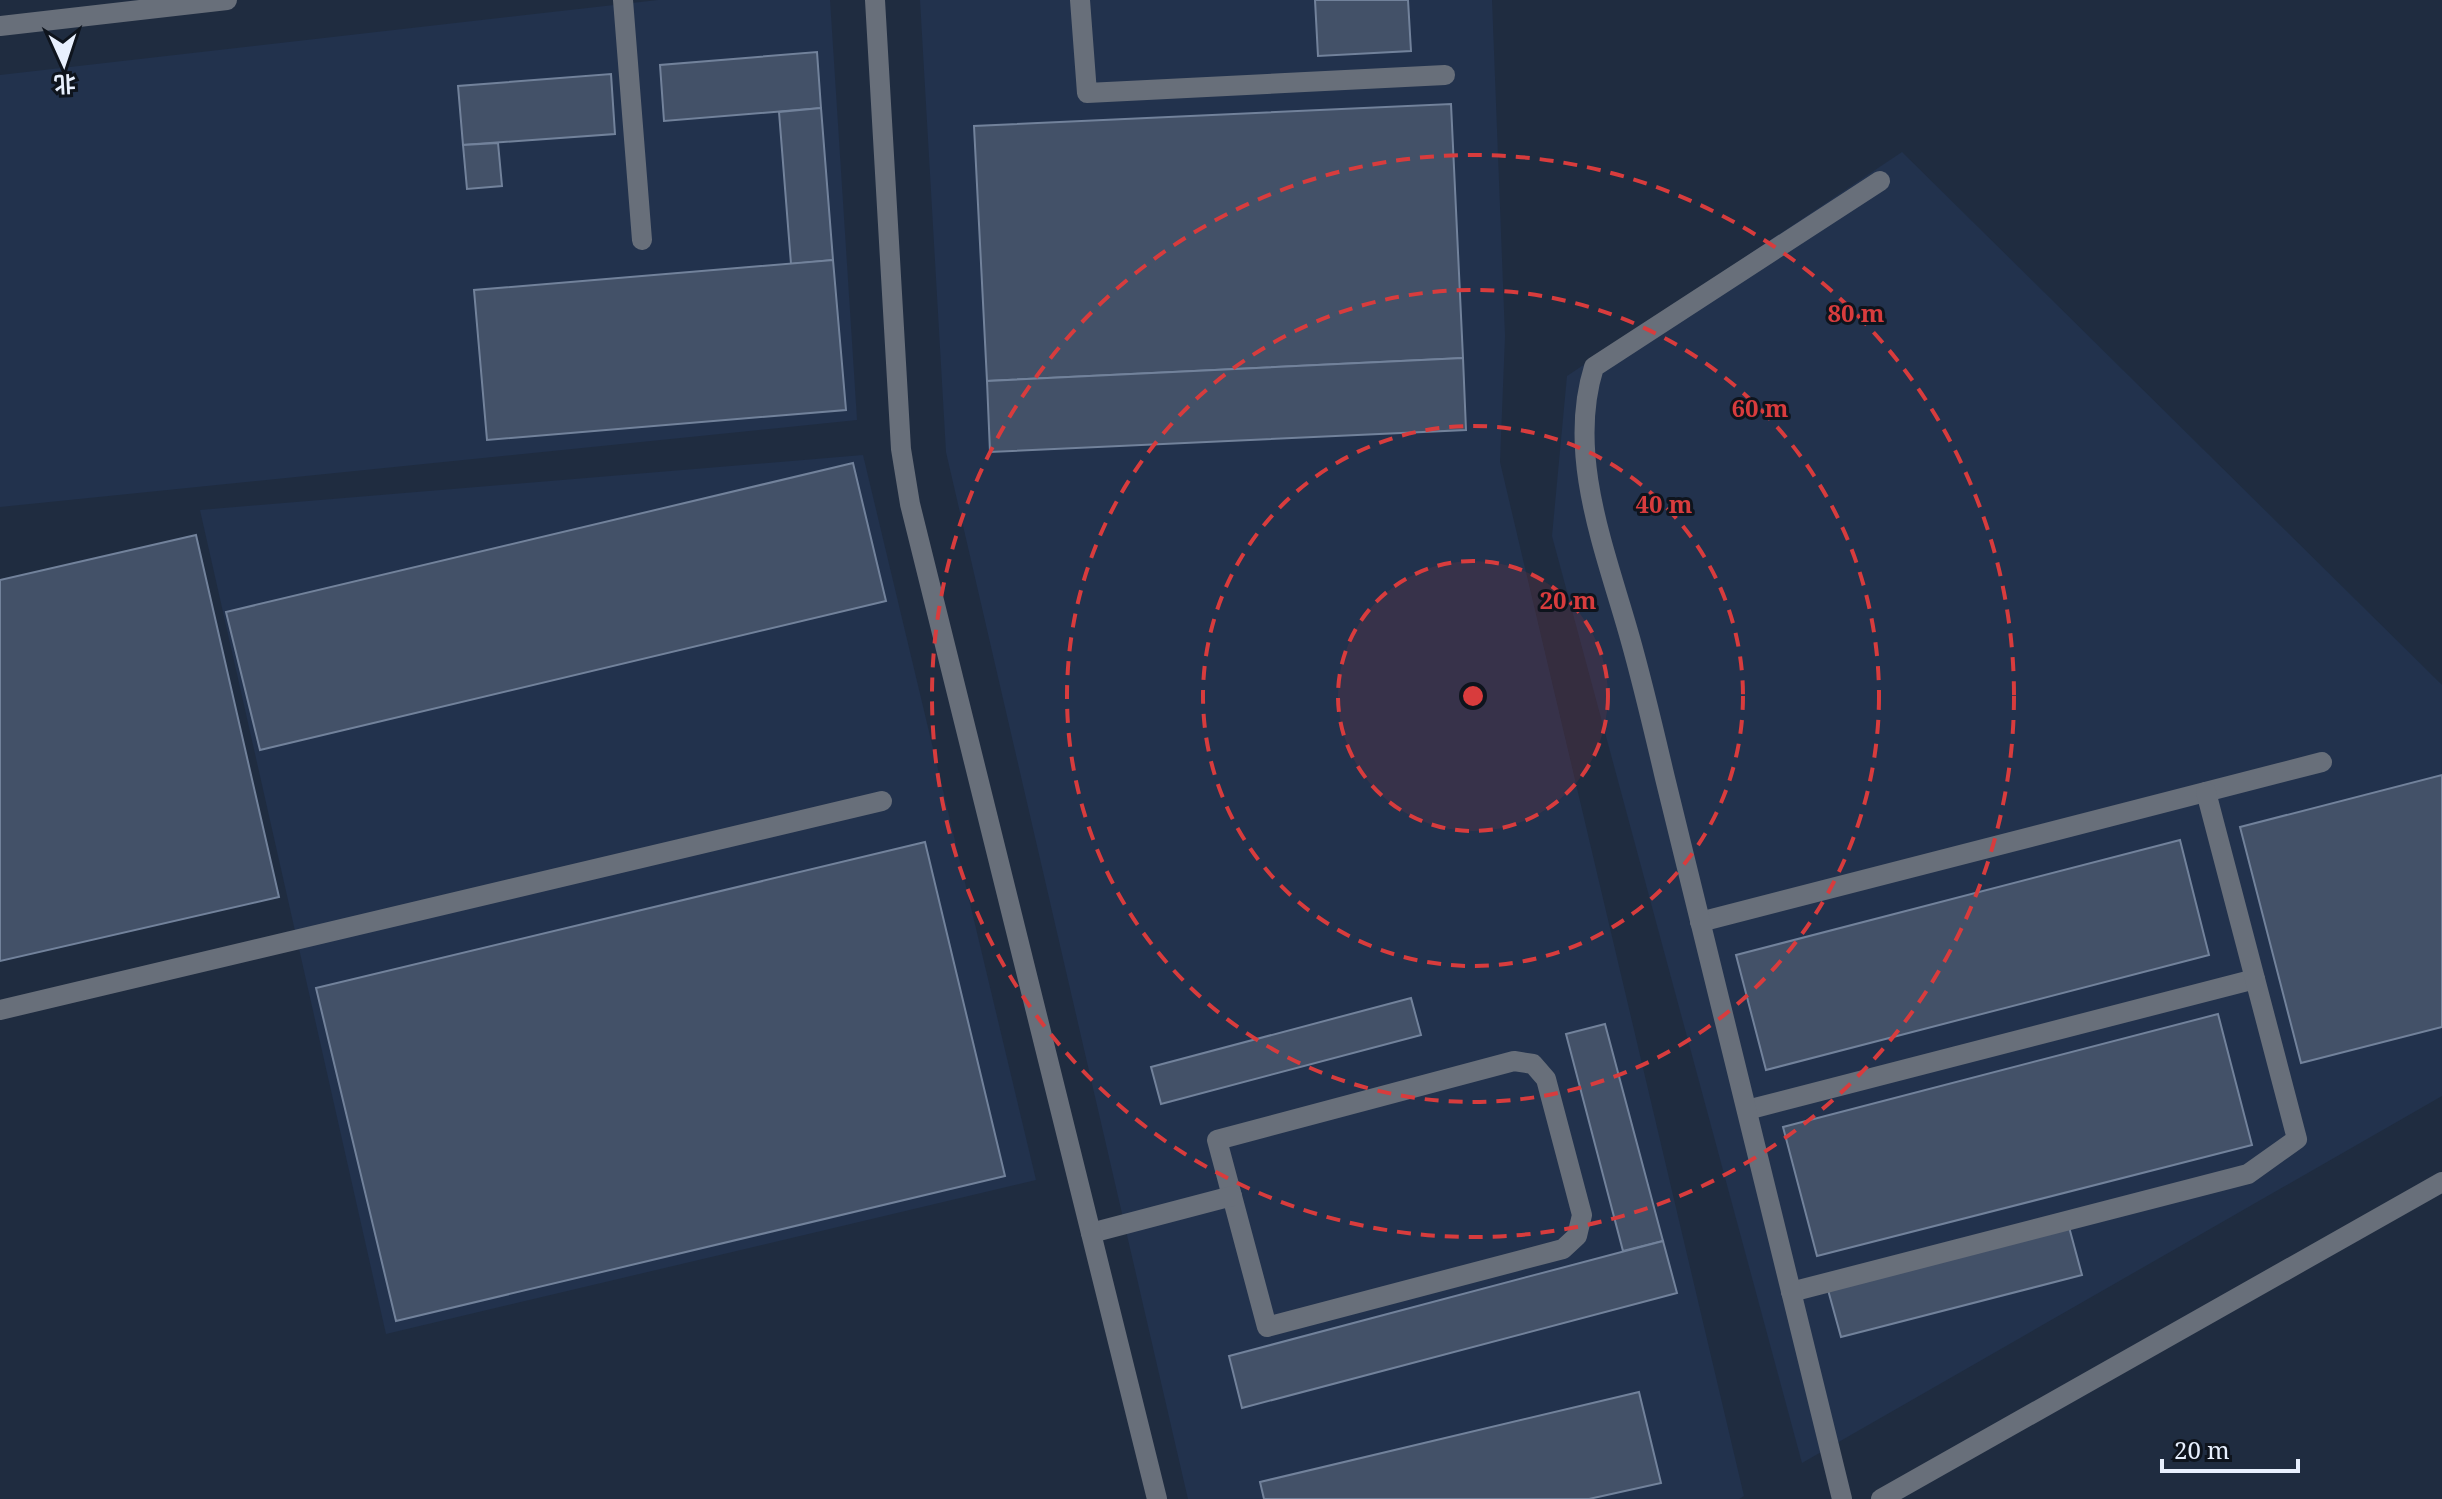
<svg xmlns="http://www.w3.org/2000/svg" width="2442" height="1499" viewBox="0 0 2442 1499" font-family="'Noto Serif','Noto Sans SC',serif">
  <style>
    .built { fill: #22324d }
    .building { fill: #435168; stroke: #72829b; stroke-width: 2 }
    .lines { fill: none; stroke-linecap: round; stroke-linejoin: round }
    .service { stroke: #686f7a; stroke-width: 20 }
    .minor { stroke: #686f7a; stroke-width: 20 }
    .tertiary { stroke: #686f7a; stroke-width: 20 }
    .ring { fill: none; stroke: #d83c3d; stroke-width: 4; stroke-dasharray: 14 10 }
    .centre { fill: #d83c3d; stroke: #0e141d; stroke-width: 4 }
    .ring-label { font-size: 24px; text-anchor: middle; font-weight: bold; fill: #d83c3d; stroke: #0e141d; stroke-width: 6; stroke-linejoin: round; paint-order: stroke }
  </style>
  <rect width="100%" height="100%" fill="#1f2c40"/>
  <g class="built">
    <path d="M658,0H830L857,420L0,507V75Z"/>
    <path d="M920,0H1492L1505,336L1500,462L1744,1496L1739,1499H1188L946,452Z"/>
    <path d="M1902,152L2442,685V1096L1802,1463L1552,536L1567,376Z"/>
    <path d="M863,455L1036,1180L386,1334L200,510Z"/>
  </g>
  <g class="building">
    <path d="M1315,0H1408L1411,51L1318,56Z"/>
    <path d="M817,52L821,108L664,121L660,65Z"/>
    <path d="M611,74L615,134L463,145L458,86Z"/>
    <path d="M1451,104L1463,358L987,381L974,126Z"/>
    <path d="M821,108L833,260L791,264L779,112Z"/>
    <path d="M498,143L502,186L467,189L463,145Z"/>
    <path d="M833,260L846,410L487,440L474,290Z"/>
    <path d="M1463,358L1466,430L990,452L987,381Z"/>
    <path d="M853,463L886,601L260,750L226,612Z"/>
    <path d="M196,535L279,897L0,961V580Z"/>
    <path d="M2442,775V1027L2301,1063L2240,827Z"/>
    <path d="M2180,840L2209,955L1766,1070L1736,955Z"/>
    <path d="M925,842L1005,1176L396,1321L316,988Z"/>
    <path d="M1411,998L1421,1035L1161,1104L1151,1067Z"/>
    <path d="M2218,1014L2252,1145L1817,1256L1783,1127Z"/>
    <path d="M1605,1024L1663,1241L1623,1251L1566,1034Z"/>
    <path d="M2069,1227L2082,1275L1841,1337L1828,1290Z"/>
    <path d="M1663,1241L1677,1293L1242,1408L1229,1356Z"/>
    <path d="M1639,1392L1661,1483L1589,1499H1264L1260,1482Z"/>
  </g>
  <g class="lines">
    <g class="service">
      <path d="M623,0L642,240"/>
      <path d="M1080,0L1087,93L1445,75"/>
      <path d="M1700,922L2322,762"/>
      <path d="M0,1010L882,801"/>
      <path d="M1514,1061L1533,1064L1546,1079L1582,1215L1577,1236L1563,1249L1267,1327L1217,1140Z"/>
      <path d="M1747,1110L2255,979"/>
      <path d="M1091,1233L1232,1196"/>
      <path d="M1791,1292L2248,1174L2297,1139L2206,792"/>
      <path d="M1842,1499C1783,1259 1724,1019 1665,778C1654,731 1643,684 1630,638C1606,552 1566,456 1594,367L1880,181"/>
    </g>
    <g class="minor">
      <path d="M875,0L901,449L910,504L1157,1499"/>
      <path d="M0,26L227,0"/>
    </g>
    <path class="tertiary" d="M1881,1499L2442,1182"/>
  </g>
  <circle cx="1473" cy="696" r="135" fill="#d83c3d" fill-opacity=".12"/>
  <g class="ring">
    <circle cx="1473" cy="696" r="135"/>
    <circle cx="1473" cy="696" r="270"/>
    <circle cx="1473" cy="696" r="406"/>
    <circle cx="1473" cy="696" r="541"/>
  </g>
  <circle cx="1473" cy="696" r="12" class="centre"/>
  <g class="ring-label">
    <text x="1856" y="322">80 m</text>
    <text x="1760" y="417">60 m</text>
    <text x="1664" y="513">40 m</text>
    <text x="1568" y="609">20 m</text>
  </g>
  <g transform="translate(64 64) rotate(177)" stroke="#0e141d" stroke-width="6" paint-order="stroke">
  <path d="M0-6L14 30L0 20L-14 30Z" fill="#e8f0fe"/>
  <text y="-12" font-size="22" font-weight="bold" text-anchor="middle" fill="#e8f0fe">北</text>
  </g>
  <path d="M2162 1459v12h136v-12" fill="none" stroke="#e8f0fe" stroke-width="4"/>
  <text x="2174" y="1459" font-size="24" fill="#e8f0fe" stroke="#0e141d" stroke-width="6" paint-order="stroke">20 m</text>
</svg>
